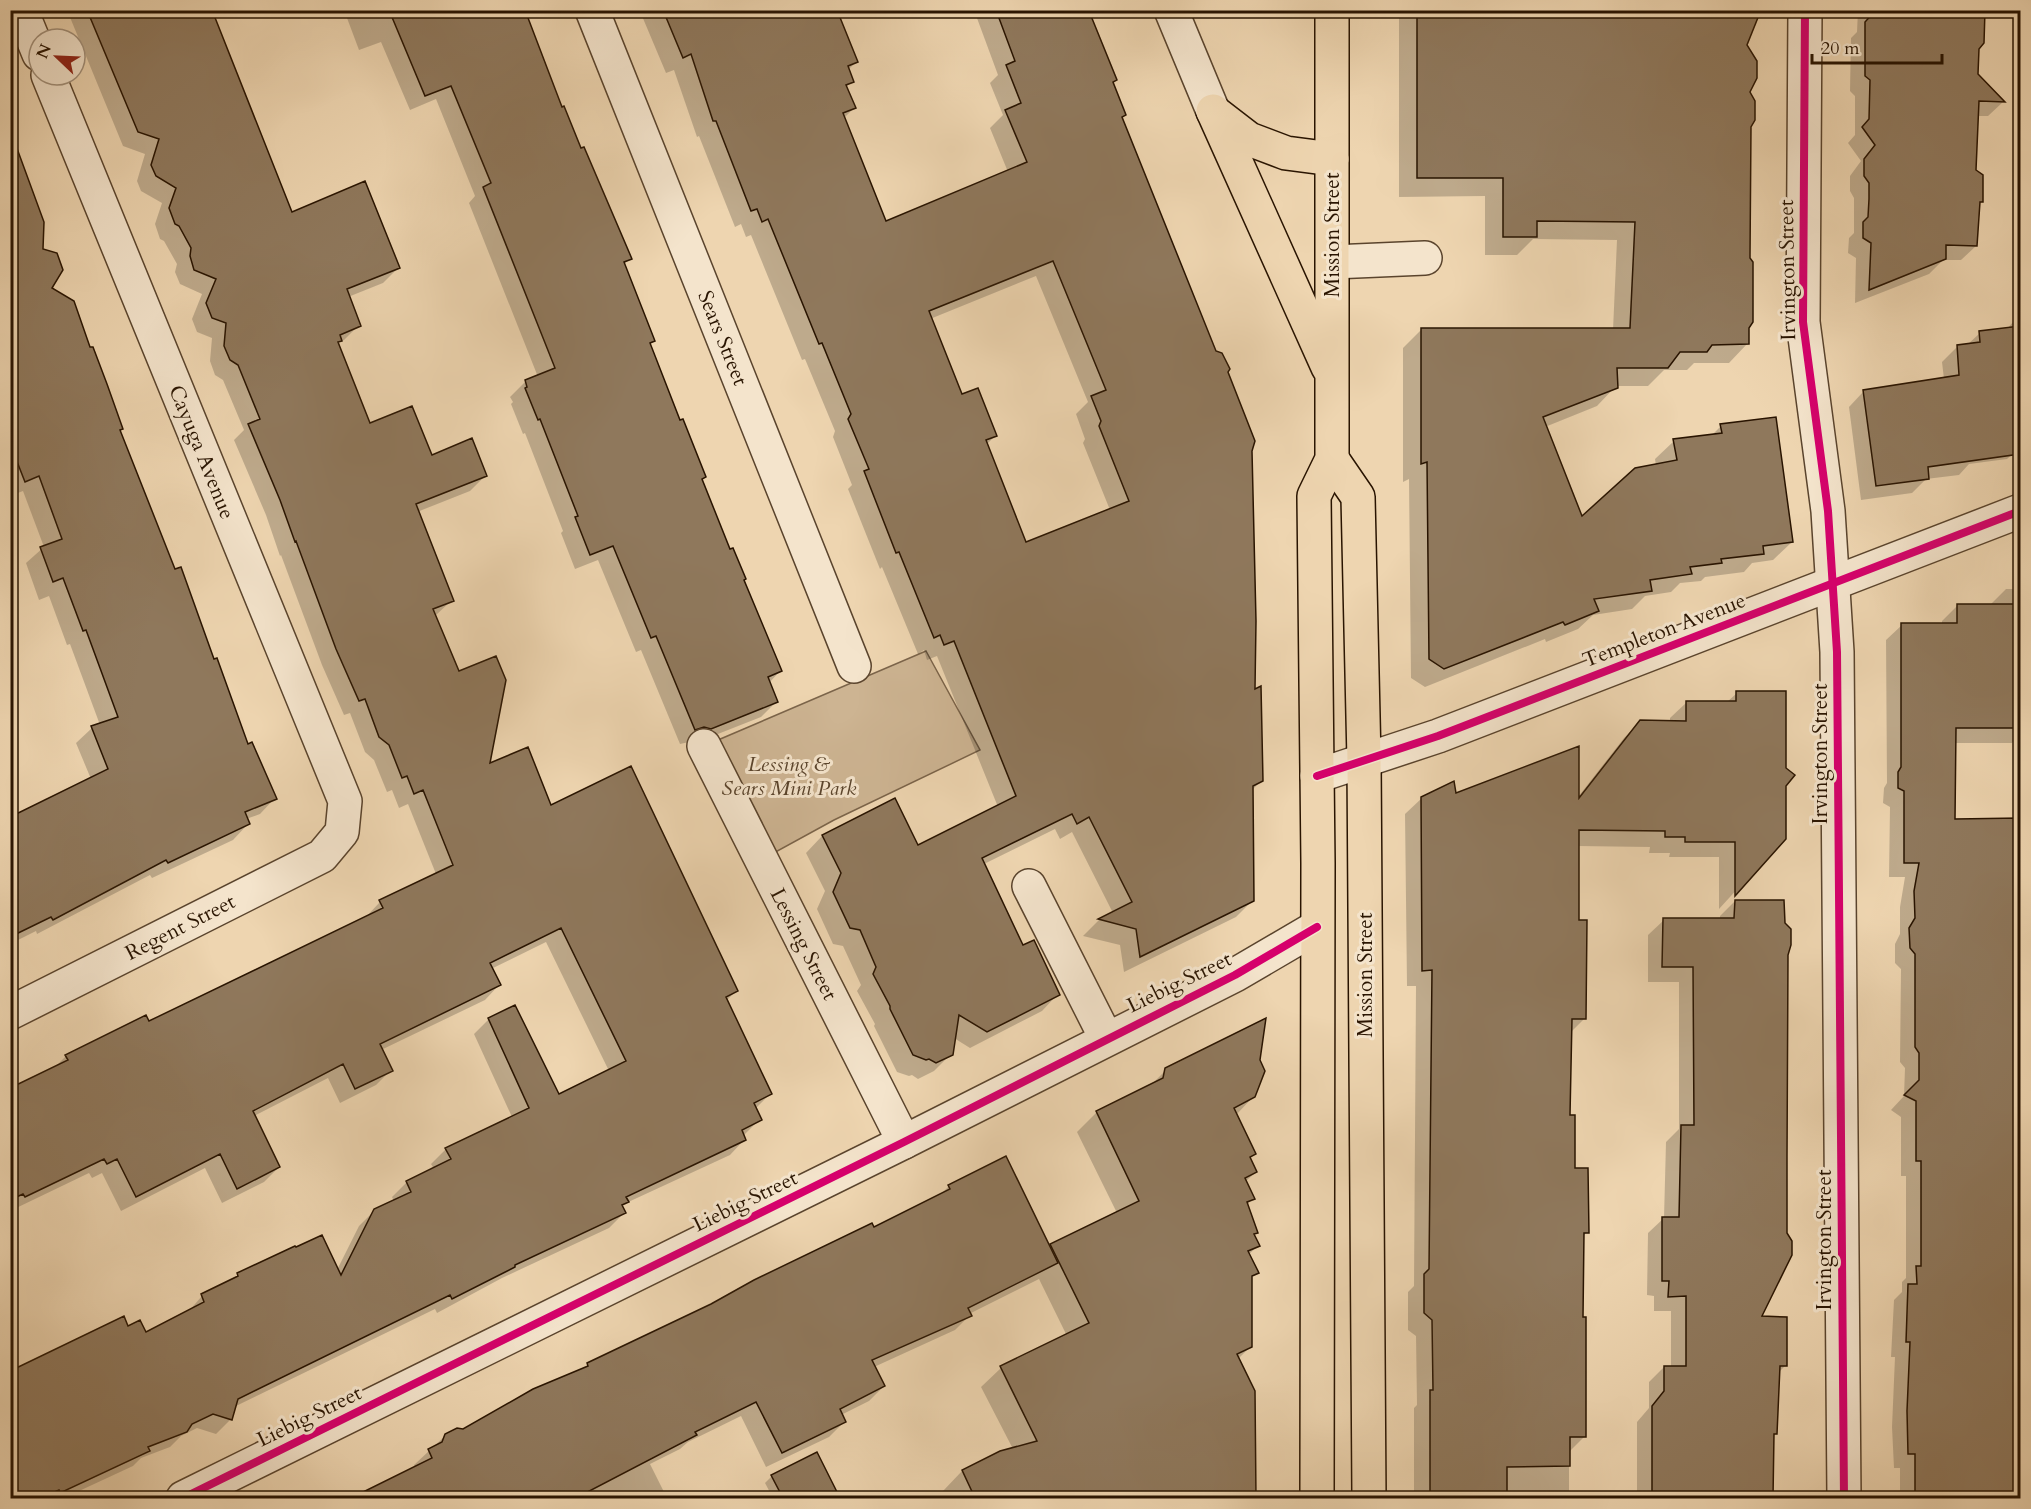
<svg xmlns="http://www.w3.org/2000/svg" width="2031" height="1509" viewBox="0 0 2031 1509" font-family="Cardo,serif">
  <style>
    .green { fill: #cdb492; stroke: #7b644a; stroke-width: 1.5 }
    .shadow { fill: #0003; fill-rule: evenodd }
    .building { fill: #8f785c; stroke: #291401; stroke-width: 1.5; fill-rule: evenodd }
    .lines { fill: none; stroke-linecap: round; stroke-linejoin: round }
    .minor-casing { stroke: #5a442d; stroke-width: 36 }
    .major-casing { stroke: #291401; stroke-width: 36 }
    .minor { stroke: #f4e4cc; stroke-width: 33 }
    .major { stroke: #eed5b0; stroke-width: 33 }
    .cycleway-casing { stroke: #f4e4cc; stroke-width: 11 }
    .cycleway { stroke: #d6006c; stroke-width: 8 }
    .labels { text-anchor: middle; stroke-width: 6; stroke-linejoin: round; paint-order: stroke }
    .street-label { font-size: 21px; fill: #291401; stroke: #f4e4cc }
    .park-label { font-size: 21px; font-style: italic; fill: #5a442c; stroke: #f4e4cc }
  </style>
  <rect width="100%" height="100%" fill="#eed5b0"/>
  <filter id="stains"><feTurbulence type="fractalNoise" baseFrequency=".00333" numOctaves="4"/><feColorMatrix values="0 0 0 0 .2 0 0 0 0 .09 0 0 0 0 .02 0 0 0 .5 -.17"/></filter>
  <radialGradient id="worn" r=".72"><stop offset=".6" stop-color="#630" stop-opacity="0"/><stop offset="1" stop-color="#630" stop-opacity=".3"/></radialGradient>
  <path class="green" d="M926,651L980,750L834,820L761,860L704,746Z"/>
  <g class="shadow">
    <path d="M67,10H223L212,15L291,213L398,268L383,283L348,297L359,325L344,340L338,343L369,425L431,457L485,476L470,491L417,512L452,600L435,616L488,765L550,807L736,991L726,1001L770,1094L755,1109L760,1119L743,1136L744,1140L730,1155L624,1204L621,1207L624,1213L609,1228L502,1278L437,1313L435,1309L234,1407L231,1419L216,1434L197,1428L181,1436L170,1447L141,1458L133,1466L64,1498H10V1375L127,1328L145,1334L188,1312L202,1296L232,1281L238,1275L337,1270L359,1226L374,1211L394,1201L392,1197L407,1182L434,1169L431,1164L446,1149L512,1117L474,1034L489,1019L558,1096L609,1071L546,942L491,969L499,985L485,1000L381,1050L391,1070L376,1085L340,1103L328,1078L254,1116L279,1167L264,1182L222,1203L205,1168L121,1211L102,1173L92,1178L89,1173L10,1211V1090L54,1068L66,1056L146,1017L148,1023L365,918L380,902L436,874L408,804L399,808L392,790L387,792L374,760L365,752L350,713L344,715L322,665L281,555L280,556L266,515L234,440L244,430L223,380L215,375L210,361L212,338L197,332L192,319L202,294L180,284L175,272L177,264L164,241L160,239L155,224L162,203L141,191L137,181L145,154L123,146Z"/>
    <path d="M344,10H495L561,109L630,259L623,265L653,341L649,345L701,480L780,671L769,683L776,702L761,717L695,743L689,742L680,744L641,650L636,652L598,560L575,569L561,533L563,531L525,433L523,434L511,404L513,402L510,397L525,382L538,377L469,203L475,196L436,99L410,110L381,42L359,50Z"/>
    <path d="M646,10H836L856,62L848,70L852,81L846,87L854,108L844,118L886,223L1008,172L990,128L1003,115L990,83L998,75L974,10H1087L1115,80L1112,83L1124,115L1121,119L1215,352L1226,372L1250,450L1254,691L1261,781L1252,790L1253,900L1236,917L1124,972L1120,945L1083,936L1099,920L1113,913L1072,832L1060,839L1055,829L984,864L1022,947L1058,994L1042,1011L970,1048L954,1038L951,1054L934,1071L918,1079L912,1075L909,1076L897,1072L874,1026L875,1024L857,991L861,985L843,946L833,944L817,909L825,891L806,853L822,836L894,800L917,847L998,807L937,656L927,660L924,650L918,654L882,567L880,569L848,489L852,485L833,437L835,431L805,359L802,360L751,235L746,237L741,224L735,227L699,136L697,137L674,70L666,73L642,16ZM1036,276L1088,402L1076,414L1085,439L1083,443L1110,510L1025,544L986,445L995,436L961,396L930,319Z"/>
    <path d="M949,10H965L951,16Z"/>
    <path d="M1399,10H1756L1745,45L1749,127L1747,344L1729,363H1694L1687,370H1664L1648,386H1616L1597,406L1545,427L1581,518L1656,466L1655,459L1674,441L1711,436L1721,426L1792,542L1773,560L1752,563L1744,572L1705,577L1701,581L1680,583L1671,592L1645,596L1632,609L1593,615L1578,629L1546,642L1545,639L1425,687L1411,678L1409,479L1403,482V348L1422,329L1613,330L1617,240L1533,239L1517,255H1485V196L1399,197Z"/>
    <path d="M1858,10H2020V16L1983,15L1978,49L1976,74L2003,102L1988,116H1977L1975,171L1981,201L1978,204L1976,246L1961,260H1943L1929,274L1855,303L1856,258L1848,253L1849,238L1854,233V198L1850,191V176L1861,161L1848,143L1855,135V96L1850,91L1851,38L1857,32Z"/>
    <path d="M10,144L38,211L42,250L49,288L119,431L174,571L248,746L275,798L260,814L246,819L248,824L233,840L152,878L150,875L37,934L36,931L10,944V818L91,779L76,743L92,728L100,725L70,644L67,645L49,596L39,600L26,563L44,547L23,491L10,496Z"/>
    <path d="M2020,314V447L2007,459L1969,464L1959,475L1926,479L1912,493L1861,500L1849,407L1864,391L1944,379L1942,362L1958,346L1967,345L1980,333L2007,329Z"/>
    <path d="M2006,589H2020V734L2012,743H1954L1953,820H2020V1498H1900V1468H1894L1892,1427L1895,1357H1891L1894,1300L1902,1292V1282L1906,1278V1176H1901V1117L1891,1110L1904,1096L1905,1068L1900,1062L1901,969L1895,963V944L1900,934V907L1905,877H1889L1890,807L1883,803L1884,788L1887,783L1886,640L1902,625H1942V621L1957,606L1991,604Z"/>
    <path d="M1737,693L1784,786V838L1719,909V857H1669L1670,853H1649L1650,847L1577,846V921L1585,1018L1570,1033L1569,1117L1573,1169L1587,1232L1582,1237V1319L1585,1436L1569,1452V1498H1414V1408L1417,1405L1416,1336L1408,1330V1292L1414,1286L1416,986H1407L1405,814L1422,798L1455,795L1578,797L1624,738L1641,721L1670,722V718L1687,702H1727Z"/>
    <path d="M1735,901L1786,955L1760,1318L1786,1365L1778,1373L1776,1433L1773,1436L1772,1498H1637V1422L1649,1408V1382L1664,1367H1671V1311H1654V1296L1647,1295L1648,1233L1664,1218L1666,1142L1679,1129V982H1648V935L1664,920H1720V916Z"/>
    <path d="M1166,1070L1254,1096L1236,1115L1255,1154L1249,1159L1256,1172L1245,1182L1253,1198L1247,1205L1256,1232L1253,1236L1258,1246L1248,1255L1257,1273L1251,1278V1346L1238,1359L1254,1391L1255,1498H946L943,1491L962,1471L1001,1452L1013,1449L981,1387L1001,1368L1066,1334L1039,1279L969,1314L970,1315L955,1330L874,1367L884,1386L869,1401L841,1415L844,1422L829,1437L766,1467L741,1416L688,1442L680,1449L650,1464L667,1498H330L338,1495L339,1498L352,1492L355,1498L415,1468L414,1465L446,1435L463,1431L583,1369L588,1365L938,1197L949,1186L1049,1248L1117,1213L1077,1132L1097,1112L1149,1087Z"/>
    <path d="M772,1476L822,1488L802,1498H773L765,1483Z"/>
  </g>
  <g class="building">
    <path d="M87,10H212L292,212L365,181L400,268L347,289L361,326L340,335L342,341L338,342L370,423L412,406L432,455L472,438L487,476L416,504L454,601L433,609L459,671L496,656L506,680L490,763L528,747L551,805L631,766L738,991L726,997L772,1094L754,1103L762,1120L742,1130L746,1140L626,1197L629,1202L622,1205L626,1213L515,1265V1267L452,1299L450,1295L238,1399L232,1420L213,1414L192,1424L187,1432L148,1447L150,1451L60,1493L59,1490L40,1498H10V1371L124,1316L128,1326L140,1320L146,1332L204,1302L201,1294L238,1276L237,1273L295,1246L296,1247L322,1235L341,1275L374,1209L411,1192L406,1181L451,1159L445,1148L529,1108L488,1018L515,1005L559,1094L626,1061L561,928L490,963L501,985L380,1044L393,1071L355,1089L343,1064L253,1111L280,1167L237,1189L220,1154L136,1197L117,1159L107,1164L104,1159L25,1197L23,1194L10,1200V1088L68,1060L65,1055L146,1015L149,1021L383,908L379,900L453,865L423,790L414,794L407,776L402,778L389,745L379,737L365,699L359,701L336,649L296,541L295,542L280,500L248,424L260,419L238,365L230,360L224,346L226,323L212,318L206,303L216,279L194,270L190,256L191,248L179,226L175,224L169,208L176,188L156,176L151,165L159,139L138,132Z"/>
    <path d="M389,10H525L562,107L564,106L581,148L584,147L632,259L624,262L655,341L650,343L680,420L683,419L706,477L702,479L730,549L733,548L746,579L744,580L782,671L768,677L778,702L711,729L704,727L695,730L656,636L651,638L613,546L590,555L575,517L578,516L540,419L538,420L525,388L527,387L525,380L555,368L483,187L491,183L451,86L425,96Z"/>
    <path d="M663,10H837L858,62L848,66L854,82L846,85L856,108L843,113L886,221L1027,162L1005,110L1021,103L1006,65L1015,61L996,10L1089,11L1117,80L1113,82L1126,115L1122,117L1216,351L1222,353L1230,369L1228,372L1255,441L1252,451L1256,621L1255,689L1261,686L1263,781L1253,786L1254,901L1140,957L1136,929L1098,919L1132,902L1089,817L1077,824L1072,814L982,858L1023,945L1034,940L1060,995L987,1032L959,1015L953,1055L936,1063L929,1059L926,1060L913,1055L890,1009V1006L873,974L876,967L860,930L850,928L833,892L841,873L822,835L895,798L918,845L1016,796L954,641L944,645L940,635L934,638L899,552L896,553L864,471L869,469L848,419L851,414L822,343L819,344L768,219L762,222L757,209L751,211L716,121H713L691,54L683,58ZM1053,261L1106,390L1091,396L1101,421L1099,426L1129,501L1026,542L986,440L997,436L978,388L962,394L929,311Z"/>
    <path d="M1417,10H1761L1747,45L1757,61V78L1750,92L1755,101V120L1751,127L1750,258L1753,262V322L1749,328V344L1712,345L1707,352H1680L1668,368H1617L1618,388L1543,417L1582,516L1635,468L1677,460L1673,439L1722,433L1720,424L1776,417L1793,542L1763,546L1764,554L1721,559L1722,563L1690,567L1692,574L1650,580L1652,591L1594,599L1599,611L1565,625L1563,622L1444,669L1429,659L1427,462L1421,464V328H1630L1635,222L1537,221V237H1503V178H1417Z"/>
    <path d="M1876,10H1985L1984,43L1979,49L1978,74L2005,102L1979,101L1976,170L1983,175V202H1980L1977,246L1946,245V259L1869,290L1871,243L1863,238V222L1868,217L1869,199V183L1864,176V159L1875,145L1862,127L1869,119L1870,80L1865,76V22Z"/>
    <path d="M15,143L44,222L43,249L57,253L63,270L52,288L74,301L90,347H93L107,384L123,429L120,430L175,569L181,567L214,659L217,658L248,744L252,742L277,799L245,812L250,824L168,863L166,860L53,920L51,917L10,937V817L108,769L91,726L118,717L86,630L83,631L63,578L53,582L40,547L62,539L39,476L25,482L14,454L10,453V144Z"/>
    <path d="M2020,326V454L1928,467L1929,479L1876,486L1863,390L1959,375L1957,345L1980,342L1979,331Z"/>
    <path d="M1957,604H2020V728H1956L1955,819L2020,818V1498L1915,1497V1454H1908L1907,1411L1910,1342H1906L1908,1284H1917L1916,1266H1921V1161H1916V1101L1904,1095L1919,1080V1053L1915,1047V954L1910,948L1909,928L1915,918L1914,891L1919,863H1904V791L1898,788V772L1901,767V623H1957Z"/>
    <path d="M1736,691H1786V768L1795,775L1786,786V839L1735,896V842H1685V837H1665V831L1579,830V920H1587L1586,1019H1572L1570,1115H1575V1168H1588L1589,1233H1584L1583,1317H1586V1437H1570V1466L1507,1467V1498H1430V1390H1433L1432,1320L1424,1313V1274L1429,1269L1432,970L1422,971L1421,797L1454,781L1456,793L1579,746V798L1640,720L1686,721V701H1736Z"/>
    <path d="M1735,900H1784L1785,923L1791,929V945L1788,955L1787,1157V1233L1792,1241V1255L1762,1316L1787,1317V1366H1780L1777,1434H1774L1773,1498H1652V1406L1664,1391V1366H1686V1296L1668,1297L1669,1281H1662V1217H1679L1681,1125H1694L1693,967H1662L1663,918H1734Z"/>
    <path d="M1266,1018L1260,1060L1265,1071L1255,1097L1234,1108L1256,1154L1250,1157L1257,1172L1245,1178L1255,1199L1247,1202L1258,1233L1254,1234L1260,1246L1248,1251L1259,1273L1252,1276V1347L1237,1354L1255,1391L1256,1498H975L962,1470L1000,1451L1037,1441L1000,1366L1089,1323L1050,1244L1139,1201L1096,1111L1163,1078L1165,1068Z"/>
    <path d="M1006,1156L1058,1263L968,1308L972,1316L872,1360L885,1386L840,1409L846,1422L782,1453L756,1402L695,1432L697,1435L576,1498H351L432,1458L428,1449L442,1442L445,1434L457,1428L463,1429L533,1389L588,1366L587,1363L711,1304L754,1280L872,1223L874,1227L950,1189L948,1185Z"/>
    <path d="M817,1452L840,1498H783L771,1475Z"/>
  </g>
  <g class="lines">
    <g class="minor-casing">
      <g id="minor">
        <path d="M21,10L39,54"/>
        <path d="M592,10L854,666"/>
        <path d="M1171,10L1213,111"/>
        <path d="M1805,10L1803,322L1828,511L1837,652L1844,1498"/>
        <path d="M1333,262L1425,258"/>
        <path d="M704,746L904,1142"/>
        <path d="M1317,776L1438,736L2020,511"/>
        <path d="M1029,886L1106,1038"/>
        <path d="M10,1013L322,856L342,832L345,801L48,75"/>
        <path d="M183,1498L904,1142L1235,975L1317,927"/>
      </g>
    </g>
    <g class="major-casing">
      <g id="major">
        <path d="M1213,111L1328,367"/>
        <path d="M1214,112L1249,139L1286,153L1332,159"/>
        <path d="M1332,459L1358,497L1364,760L1369,1498"/>
        <path d="M1317,1498L1318,863L1314,496L1332,459V10"/>
      </g>
    </g>
    <use href="#minor" class="minor"/>
    <use href="#major" class="major"/>
    <g class="cycleway-casing">
      <g id="cycleway">
        <path d="M1805,10L1803,322L1828,511L1837,652L1844,1498"/>
        <path d="M1317,776L1438,736L2020,511"/>
        <path d="M183,1498L904,1142L1235,975L1317,927"/>
      </g>
    </g>
    <use href="#cycleway" class="cycleway"/>
  </g>
  <g class="labels">
    <g class="street-label">
      <text transform="translate(1332 235) rotate(-90)" y="7">Mission Street</text>
      <text transform="translate(1787 270) rotate(-91)" y="7">Irvington Street</text>
      <text transform="translate(723 338) rotate(68)" y="7">Sears Street</text>
      <text transform="translate(202 452) rotate(68)" y="7">Cayuga Avenue</text>
      <text transform="translate(1664 630) rotate(-21)" y="7">Templeton Avenue</text>
      <text transform="translate(1820 754) rotate(-90)" y="7">Irvington Street</text>
      <text transform="translate(180 927) rotate(-27)" y="7">Regent Street</text>
      <text transform="translate(804 944) rotate(63)" y="7">Lessing Street</text>
      <text transform="translate(1365 975) rotate(-90)" y="7">Mission Street</text>
      <text transform="translate(1179 982) rotate(-26)" y="7">Liebig Street</text>
      <text transform="translate(745 1201) rotate(-26)" y="7">Liebig Street</text>
      <text transform="translate(1824 1240) rotate(-90)" y="7">Irvington Street</text>
      <text transform="translate(309 1416) rotate(-26)" y="7">Liebig Street</text>
    </g>
    <g class="park-label">
      <text x="789" y="771">Lessing &amp;<tspan x="789" dy="24">Sears Mini Park</tspan></text>
    </g>
  </g>
  <rect width="2031" height="1509" fill="none" stroke="#eed5b0" stroke-width="36"/>
  <rect x="12" y="12" width="2007" height="1485" fill="none" stroke="#291401" stroke-width="3"/>
  <rect x="18" y="18" width="1995" height="1473" fill="none" stroke="#291401" stroke-width="1.5"/>
  <g transform="translate(57 57) rotate(293)"><circle r="28" fill="#f4e4cc" stroke="#a3917b" stroke-width="1.5"/>
  <path d="M0-4.5L10 22L0 15L-10 22Z" fill="#8f2418"/>
  <text y="-9" font-size="16" font-weight="bold" text-anchor="middle" fill="#291401">N</text>
  </g>
  <path d="M1812 54v9h130v-9" fill="none" stroke="#291401" stroke-width="3"/>
  <text x="1821" y="54" font-size="18" fill="#291401" stroke="#f4e4cc" stroke-width="4.5" paint-order="stroke">20 m</text>
  <rect width="100%" height="100%" filter="url(#stains)"/>
  <rect width="100%" height="100%" fill="url(#worn)"/>
</svg>
